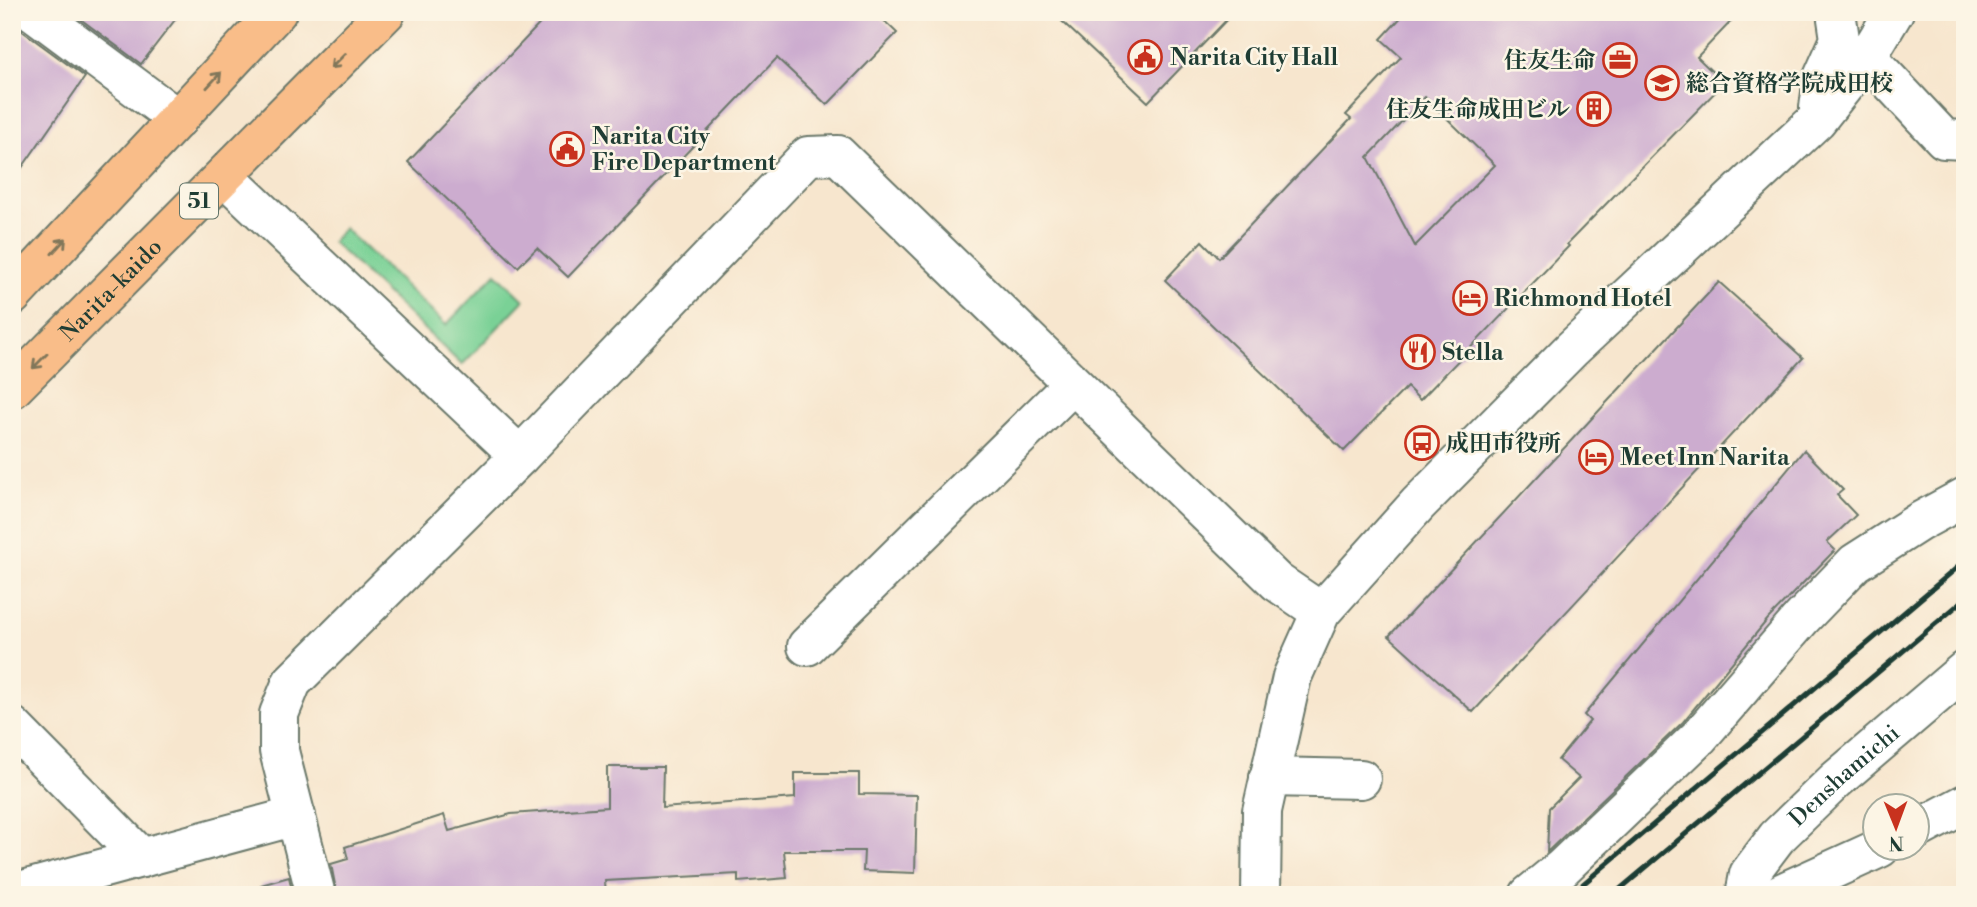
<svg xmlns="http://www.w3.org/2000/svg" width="1977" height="907" viewBox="0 0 1977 907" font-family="'Libre Bodoni','Noto Serif JP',serif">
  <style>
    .green { fill: #7ad196; stroke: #4c8765; stroke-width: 2 }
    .building { fill: #ccaccf; fill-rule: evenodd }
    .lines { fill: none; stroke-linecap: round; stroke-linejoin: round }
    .minor-casing { stroke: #6b786a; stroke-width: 42 }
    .highway-casing { stroke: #6b786a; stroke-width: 42 }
    .minor { stroke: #fff; stroke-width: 38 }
    .highway { stroke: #f9bd89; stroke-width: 38 }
    .rail { stroke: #1f3d34; stroke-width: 5 }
    .oneway { stroke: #81775a }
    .labels { text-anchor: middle; stroke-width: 5; stroke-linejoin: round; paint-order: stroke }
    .shield { fill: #fcf5e5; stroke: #617469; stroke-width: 2 }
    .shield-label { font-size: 21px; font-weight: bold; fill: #1f3d34 }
    .poi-label { font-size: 23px; font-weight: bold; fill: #1f3d34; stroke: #fcf5e5; text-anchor: start }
    .street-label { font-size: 23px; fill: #1f3d34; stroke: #fcf5e5 }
  </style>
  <rect width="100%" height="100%" fill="#fcf5e5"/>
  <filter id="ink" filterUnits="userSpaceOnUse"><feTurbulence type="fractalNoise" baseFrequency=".0143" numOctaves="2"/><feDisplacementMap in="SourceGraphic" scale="14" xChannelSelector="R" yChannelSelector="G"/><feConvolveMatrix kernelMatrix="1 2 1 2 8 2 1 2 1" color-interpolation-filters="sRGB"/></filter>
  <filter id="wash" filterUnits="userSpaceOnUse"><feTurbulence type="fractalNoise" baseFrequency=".00686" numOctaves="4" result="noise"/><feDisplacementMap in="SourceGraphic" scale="28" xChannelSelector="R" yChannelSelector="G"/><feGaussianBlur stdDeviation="1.57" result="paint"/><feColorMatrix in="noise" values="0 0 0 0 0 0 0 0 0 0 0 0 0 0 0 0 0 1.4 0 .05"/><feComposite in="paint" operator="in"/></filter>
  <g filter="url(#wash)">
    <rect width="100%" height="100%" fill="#f7e6ce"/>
    <path class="green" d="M344,228L446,325L496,273L524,300L462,365L332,242Z"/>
    <g id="blocks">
      <g class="building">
        <path d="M12,12L21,30L85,77L12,182Z"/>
        <path d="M71,12H181L141,64Z"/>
        <path d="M551,12H875L897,33L827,105L777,58L568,277L537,248L518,267L408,162Z"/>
        <path d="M1052,12H1234L1148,102Z"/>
        <path d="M1406,12H1740L1697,57L1724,83L1567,244L1569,246L1420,400L1407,387L1344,451L1165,280L1202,241L1219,258L1351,119L1346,115L1401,57L1381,39ZM1425,97L1495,165L1415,246L1368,157Z"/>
        <path d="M1719,282L1803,358L1473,712L1389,636Z"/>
        <path d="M1804,450L1843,490L1837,495L1856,515L1827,542L1835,550L1768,619L1683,722L1547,852L1549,808L1579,778L1558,760L1590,721L1584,715Z"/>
        <path d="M607,767H663L662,808L795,798V773H859V794L917,795L915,873L863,871L864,851H784L787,878L738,882V874L605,881L606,895H337L331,864L348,859L345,847L444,815L449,831L511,814L607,807Z"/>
        <path d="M289,877L293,895H263L261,885Z"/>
      </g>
    </g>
  </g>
  <g filter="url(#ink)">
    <use href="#blocks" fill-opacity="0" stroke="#6b786a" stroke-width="2"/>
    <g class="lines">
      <g class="minor-casing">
        <g id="minor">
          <path d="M34,12L178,119"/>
          <path d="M1867,57L1944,139L1965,140"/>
          <path d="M1819,108L1823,77L1840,39L1836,12"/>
          <path d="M224,176L520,456"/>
          <path d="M807,646L1072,385"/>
          <path d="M12,726L142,858"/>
          <path d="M1269,777L1361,779"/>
          <path d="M1918,829L1965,804"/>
          <path d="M12,893L296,816"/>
          <path d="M316,895L279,751V714L292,682L520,456L808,156L838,155L1277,582L1321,612"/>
          <path d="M1261,895L1262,811L1292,677L1321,612L1418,504L1572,349L1817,120L1867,57L1894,12"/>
          <path d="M1529,895L1562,868L1699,737L1801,619L1855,563L1919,522L1965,497"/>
          <path id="s1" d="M1745,895L1749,874L1777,837L1836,780L1965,670"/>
          <path d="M1777,895L1880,848"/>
        </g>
      </g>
      <g class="highway-casing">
        <g id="highway">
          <path d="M12,296L277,12"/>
          <path id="s2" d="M12,389L386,12"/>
        </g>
      </g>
      <use href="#minor" class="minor"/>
      <use href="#highway" class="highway"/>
      <g class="rail">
        <path d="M1570,895L1965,561"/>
        <path d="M1613,895L1965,599"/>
      </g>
    </g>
    <defs><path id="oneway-shaft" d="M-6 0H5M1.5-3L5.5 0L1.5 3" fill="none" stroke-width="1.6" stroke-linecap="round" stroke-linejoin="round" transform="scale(1.75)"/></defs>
    <g class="oneway">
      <use href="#oneway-shaft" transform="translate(338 61) rotate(135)"/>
      <use href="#oneway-shaft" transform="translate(214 80) rotate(-47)"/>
      <use href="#oneway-shaft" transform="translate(59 246) rotate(-47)"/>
      <use href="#oneway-shaft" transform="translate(40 361) rotate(135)"/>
    </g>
  </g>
  <defs>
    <g id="civic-ring" transform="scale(1.75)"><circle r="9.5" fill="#fcf5e5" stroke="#c8321e" stroke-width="1.5"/><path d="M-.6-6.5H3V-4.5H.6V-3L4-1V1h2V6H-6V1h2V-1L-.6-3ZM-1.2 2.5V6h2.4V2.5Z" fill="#c8321e"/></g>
    <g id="office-ring" transform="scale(1.75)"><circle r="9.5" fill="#fcf5e5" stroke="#c8321e" stroke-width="1.5"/><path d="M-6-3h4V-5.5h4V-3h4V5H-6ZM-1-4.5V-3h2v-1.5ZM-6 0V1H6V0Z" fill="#c8321e"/></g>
    <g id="university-ring" transform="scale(1.75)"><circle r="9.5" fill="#fcf5e5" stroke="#c8321e" stroke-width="1.5"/><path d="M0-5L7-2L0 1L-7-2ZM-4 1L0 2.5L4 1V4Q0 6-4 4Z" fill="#c8321e"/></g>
    <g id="building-ring" transform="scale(1.75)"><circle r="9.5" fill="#fcf5e5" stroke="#c8321e" stroke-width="1.5"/><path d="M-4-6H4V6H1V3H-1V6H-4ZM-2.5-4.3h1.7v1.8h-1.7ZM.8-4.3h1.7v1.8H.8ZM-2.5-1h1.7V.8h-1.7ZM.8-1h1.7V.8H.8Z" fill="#c8321e"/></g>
    <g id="hotel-ring" transform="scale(1.75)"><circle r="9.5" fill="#fcf5e5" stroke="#c8321e" stroke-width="1.5"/><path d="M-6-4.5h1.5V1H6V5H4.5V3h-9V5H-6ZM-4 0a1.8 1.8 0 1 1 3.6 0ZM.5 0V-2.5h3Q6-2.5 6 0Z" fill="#c8321e"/></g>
    <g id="restaurant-ring" transform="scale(1.75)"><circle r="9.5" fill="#fcf5e5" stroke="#c8321e" stroke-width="1.5"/><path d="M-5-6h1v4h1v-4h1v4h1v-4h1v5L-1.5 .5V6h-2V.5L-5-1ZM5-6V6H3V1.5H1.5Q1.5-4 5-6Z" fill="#c8321e"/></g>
    <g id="bus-ring" transform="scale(1.75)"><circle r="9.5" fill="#fcf5e5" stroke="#c8321e" stroke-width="1.5"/><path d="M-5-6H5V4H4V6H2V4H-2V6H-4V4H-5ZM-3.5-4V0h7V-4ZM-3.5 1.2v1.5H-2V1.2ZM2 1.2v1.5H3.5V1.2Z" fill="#c8321e"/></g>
  </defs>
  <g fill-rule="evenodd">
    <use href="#civic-ring" x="1145" y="57"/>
    <use href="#office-ring" x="1620" y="60"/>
    <use href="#university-ring" x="1662" y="83"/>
    <use href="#building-ring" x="1594" y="109"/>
    <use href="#civic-ring" x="567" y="149"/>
    <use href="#hotel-ring" x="1470" y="298"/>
    <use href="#restaurant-ring" x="1418" y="352"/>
    <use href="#bus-ring" x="1422" y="443"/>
    <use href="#hotel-ring" x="1596" y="457"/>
  </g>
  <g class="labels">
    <rect class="shield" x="180" y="183.5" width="38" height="35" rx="5"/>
    <g class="shield-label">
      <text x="199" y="208">51</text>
    </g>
    <g class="poi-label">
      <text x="1170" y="65">Narita City Hall</text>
      <text x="1596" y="68" text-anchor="end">住友生命</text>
      <text x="1686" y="91">総合資格学院成田校</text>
      <text x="1570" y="117" text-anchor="end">住友生命成田ビル</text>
      <text x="592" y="144">Narita City<tspan x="592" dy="26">Fire Department</tspan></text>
      <text x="1494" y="306">Richmond Hotel</text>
      <text x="1442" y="360">Stella</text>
      <text x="1446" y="451">成田市役所</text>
      <text x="1620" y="465">Meet Inn Narita</text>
    </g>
    <g class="street-label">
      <text dy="8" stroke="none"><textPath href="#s2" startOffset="140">Narita-kaido</textPath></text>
      <text dy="8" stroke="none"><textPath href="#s1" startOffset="159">Denshamichi</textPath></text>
    </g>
  </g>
  <rect width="1977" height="907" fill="none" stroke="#fcf5e5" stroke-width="42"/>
  <g transform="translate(1896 827) rotate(179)"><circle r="33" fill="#fcf5e5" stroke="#a4ab9e" stroke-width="2"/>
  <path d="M0-5L12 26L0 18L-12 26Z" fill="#c8321e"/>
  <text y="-10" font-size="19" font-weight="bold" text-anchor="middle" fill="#1f3d34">N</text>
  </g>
</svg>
